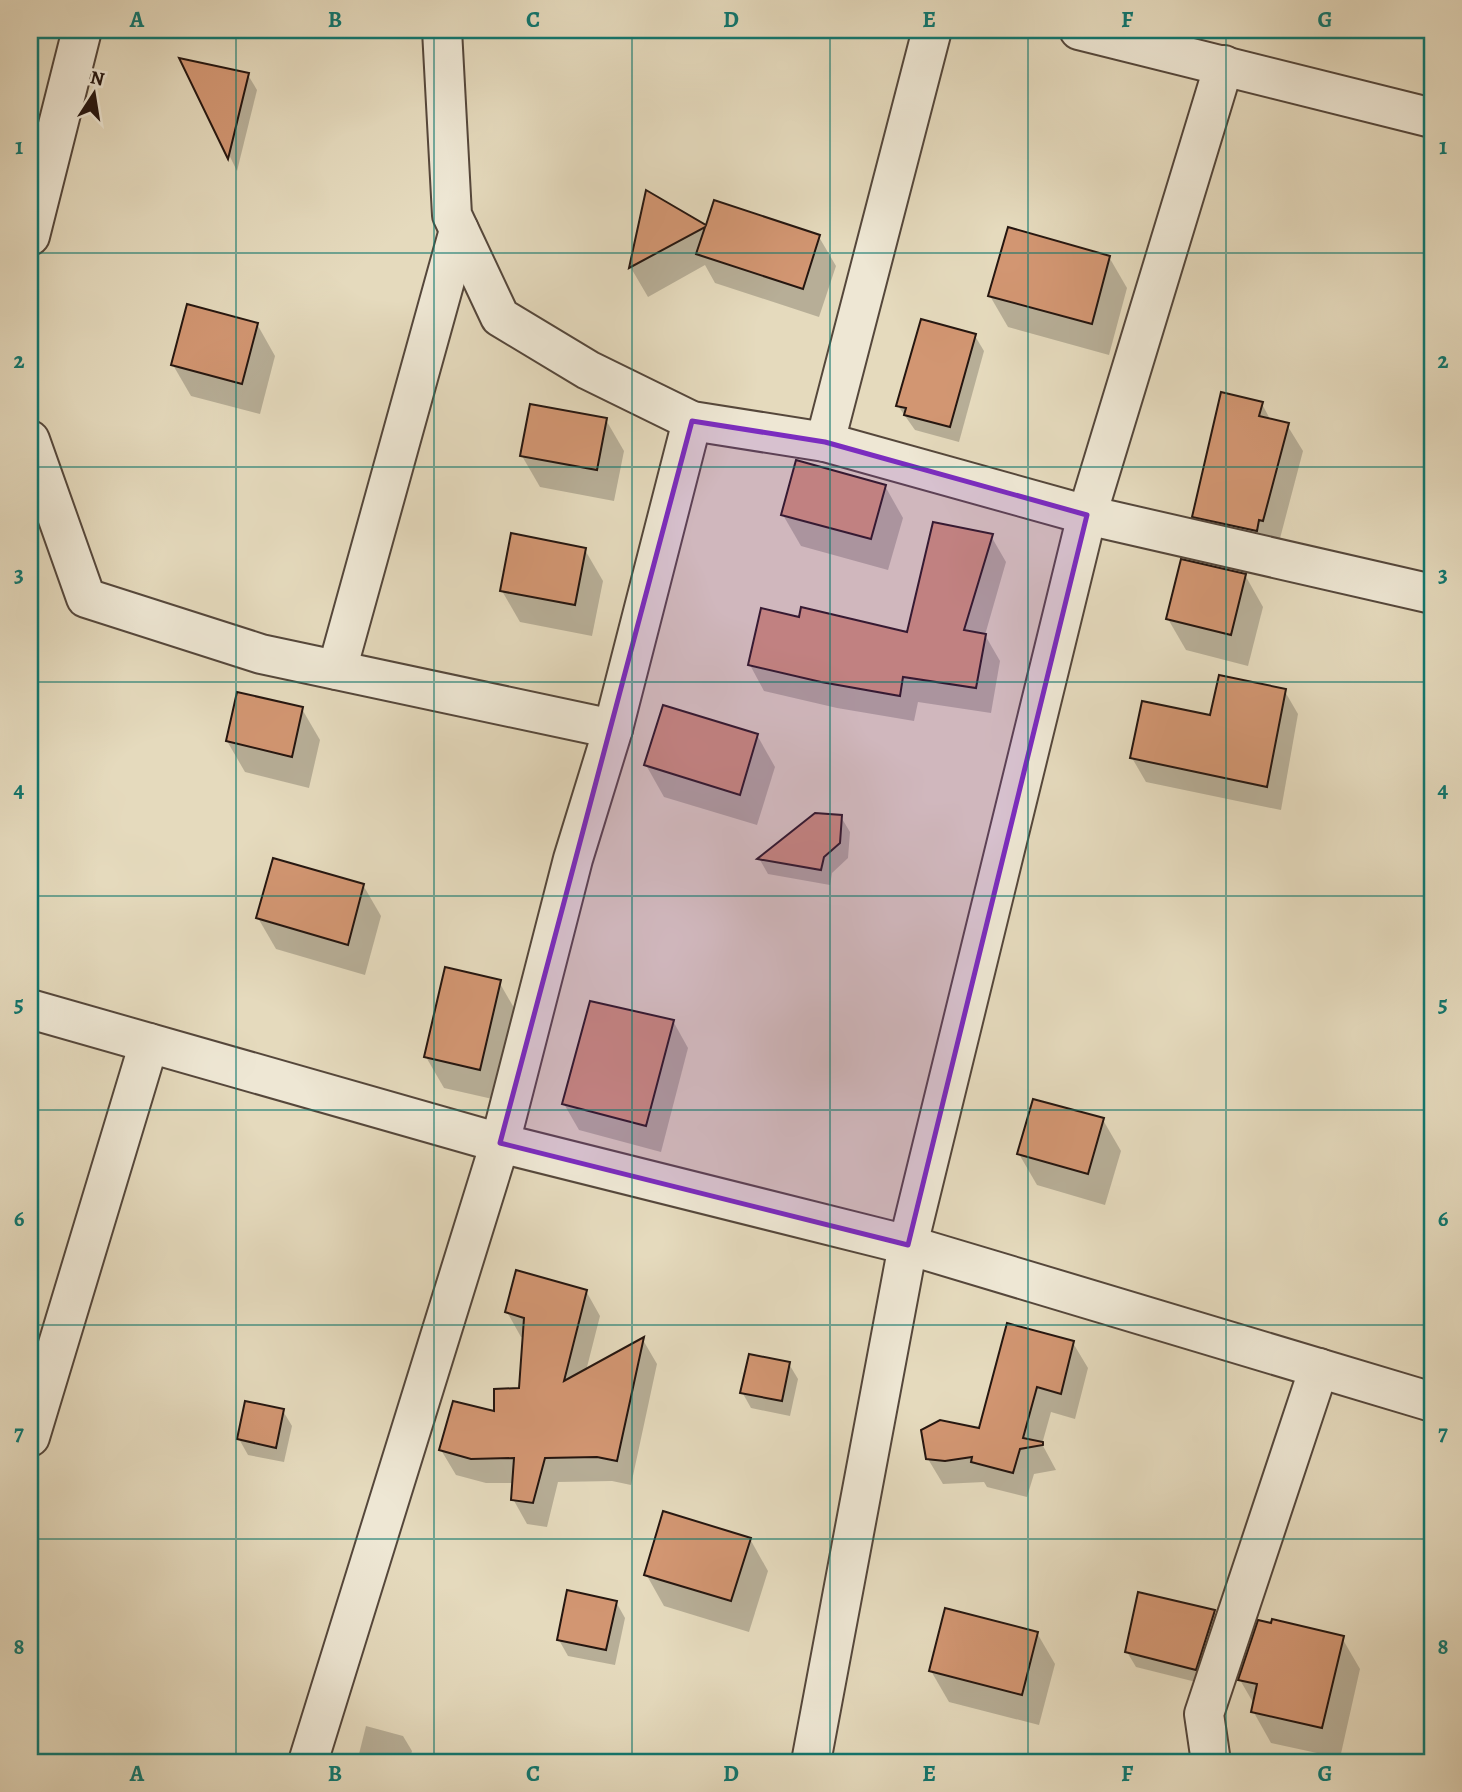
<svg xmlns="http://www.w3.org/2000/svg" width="1462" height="1792" viewBox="0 0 1462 1792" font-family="Alegreya,serif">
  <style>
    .shadow { fill: #0003 }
    .building { fill: #d29672; stroke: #251610; stroke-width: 2 }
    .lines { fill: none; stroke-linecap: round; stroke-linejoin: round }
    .minor-casing { stroke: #55473b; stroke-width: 42 }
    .minor { stroke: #eee7d4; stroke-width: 38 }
    .marked { fill: #7b2cbf; fill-opacity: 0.2; stroke: #7b2cbf; stroke-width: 5; stroke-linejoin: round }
    .grid { fill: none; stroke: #0f766e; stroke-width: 2; stroke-opacity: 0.55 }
    .neatline { fill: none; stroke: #0f766e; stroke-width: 2.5 }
    .grid-label { font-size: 23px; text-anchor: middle; font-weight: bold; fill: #0f766e }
  </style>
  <rect width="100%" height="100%" fill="#e5dabd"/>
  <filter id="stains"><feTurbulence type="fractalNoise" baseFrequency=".00286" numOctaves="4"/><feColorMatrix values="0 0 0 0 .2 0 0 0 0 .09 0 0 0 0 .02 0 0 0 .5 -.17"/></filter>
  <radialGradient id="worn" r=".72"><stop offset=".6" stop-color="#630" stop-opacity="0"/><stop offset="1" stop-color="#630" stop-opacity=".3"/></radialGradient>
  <g class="shadow">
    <path d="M183,61L248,75L257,90L237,171Z"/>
    <path d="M647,192L707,228L819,237L836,266L819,317L715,283L705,265L648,297L631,268Z"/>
    <path d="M1109,257L1127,288L1109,355L1008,327L990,296Z"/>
    <path d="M257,324L275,356L260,414L191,396L173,365Z"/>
    <path d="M975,336L984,351L959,442L915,430L898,406Z"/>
    <path d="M1262,404L1271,421L1287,425L1303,451L1278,546L1209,542L1193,516Z"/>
    <path d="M606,420L624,451L614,501L540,487L522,456Z"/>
    <path d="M885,486L903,518L888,570L801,546L783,515Z"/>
    <path d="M991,536L1006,562L985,635L1000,661L991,713L918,702L914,721L837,708L764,691L750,665L801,620L908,634Z"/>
    <path d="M585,550L603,581L592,636L520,622L502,591Z"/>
    <path d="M1245,575L1263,607L1248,666L1186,650L1168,619Z"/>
    <path d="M1284,690L1298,714L1281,810L1146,782L1132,758L1211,717Z"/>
    <path d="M302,709L320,740L309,788L245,772L227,741Z"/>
    <path d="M757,735L775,767L757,825L664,797L646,765Z"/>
    <path d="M815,815L841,817L850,832L848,858L832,873L830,885L768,874L760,860Z"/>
    <path d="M363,885L381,916L365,975L276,949L258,918Z"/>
    <path d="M499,982L517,1013L497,1100L444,1088L426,1057Z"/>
    <path d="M673,1021L688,1048L661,1152L579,1130L564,1104Z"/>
    <path d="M1103,1120L1121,1151L1105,1205L1037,1185L1019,1154Z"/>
    <path d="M586,1291L600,1316L586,1371L643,1340L657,1364L631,1485L612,1481L558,1482L547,1527L527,1524L513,1499L514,1483H486L456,1475L441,1450L496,1414L521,1390L525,1338L521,1337L507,1312Z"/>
    <path d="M1073,1343L1088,1368L1075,1419L1051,1412L1042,1444L1056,1470L1034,1474L1027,1497L987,1487L984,1482L943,1484L928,1459L981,1430Z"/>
    <path d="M789,1364L798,1379L790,1416L751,1408L742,1392Z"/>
    <path d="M283,1411L292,1426L284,1462L248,1455L239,1439Z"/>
    <path d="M750,1539L768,1571L749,1632L664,1606L646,1574Z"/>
    <path d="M616,1602L625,1618L615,1665L568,1656L559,1640Z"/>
    <path d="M1214,1612L1223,1627L1204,1684L1136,1667L1127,1652Z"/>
    <path d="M1037,1633L1055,1664L1039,1725L949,1702L931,1671Z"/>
    <path d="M1342,1638L1360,1669L1340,1758L1271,1743L1253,1711L1254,1704L1240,1680Z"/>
    <path d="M366,1726L403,1736L412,1751L409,1762H357Z"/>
  </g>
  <g class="building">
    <path d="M179,58L249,73L228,159Z"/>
    <path d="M646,190L706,225L714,200L820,235L803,289L696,254L705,227L629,268Z"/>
    <path d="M1008,227L1110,256L1092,324L988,296Z"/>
    <path d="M187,304L258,323L242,384L171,365Z"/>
    <path d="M921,319L976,334L950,427L904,415L906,408L896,406Z"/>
    <path d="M1221,392L1263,402L1259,416L1289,423L1263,521L1259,520L1257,531L1192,517Z"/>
    <path d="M530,404L607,418L597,470L520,456Z"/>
    <path d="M796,460L886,485L871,539L781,515Z"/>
    <path d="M933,522L993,534L964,630L986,634L976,688L903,677L900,696L821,682L748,665L761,608L799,617L801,607L907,632Z"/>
    <path d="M511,533L586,548L575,605L500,591Z"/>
    <path d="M1181,559L1246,574L1231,635L1166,619Z"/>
    <path d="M1219,675L1286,689L1267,787L1130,758L1142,701L1210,715Z"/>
    <path d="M237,692L303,707L292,757L226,741Z"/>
    <path d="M663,705L758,734L740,795L644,765Z"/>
    <path d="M815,813L842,815L840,843L824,857L821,870L757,859Z"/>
    <path d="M273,858L364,884L348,945L256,918Z"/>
    <path d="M445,967L501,980L480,1070L424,1057Z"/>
    <path d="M590,1001L674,1020L646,1126L562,1104Z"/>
    <path d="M1033,1099L1104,1118L1088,1174L1017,1154Z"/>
    <path d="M516,1270L587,1290L564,1381L644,1337L617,1461L597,1457L545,1458L533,1503L511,1500L514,1458L471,1459L439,1450L453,1401L494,1411V1389L519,1388L524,1318L505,1312Z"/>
    <path d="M1007,1323L1074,1341L1061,1394L1037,1387L1023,1438L1043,1442V1445L1020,1449L1013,1473L971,1462L972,1457L945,1461L926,1459L921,1430L940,1420L979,1428Z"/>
    <path d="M749,1354L790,1362L782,1401L740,1393Z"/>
    <path d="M245,1401L284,1409L276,1448L237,1439Z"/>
    <path d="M663,1511L751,1538L731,1601L644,1575Z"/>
    <path d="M567,1590L617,1601L606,1650L557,1640Z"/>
    <path d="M1138,1592L1215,1610L1196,1670L1125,1652Z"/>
    <path d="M945,1608L1038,1632L1022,1695L929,1671Z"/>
    <path d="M1272,1619L1344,1636L1322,1728L1251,1712L1257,1684L1238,1680L1258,1620L1271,1623Z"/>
  </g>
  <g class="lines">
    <g class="minor-casing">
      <g id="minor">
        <path d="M442,30L452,215L500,317L588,370L692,421L825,442L1087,515L1432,594"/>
        <path d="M1079,30L1432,118"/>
        <path d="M30,236L82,30"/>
        <path d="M30,440L86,598L261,654L613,729"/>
        <path d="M825,442L932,30"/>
        <path d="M337,670L459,230"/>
        <path d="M30,1009L500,1143L908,1245L1432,1402"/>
        <path d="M30,1437L149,1043"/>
        <path d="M308,1762L500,1143L573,859L613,729L692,421"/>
        <path d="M811,1762L908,1245L1087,515L1224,65"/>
        <path d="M1211,1762L1204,1714L1319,1368"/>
      </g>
    </g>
    <use href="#minor" class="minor"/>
  </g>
  <path class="marked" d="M692,421L825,442L1087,515L908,1245L500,1143Z"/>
  <path class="grid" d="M236,30V1762M434,30V1762M632,30V1762M830,30V1762M1028,30V1762M1226,30V1762M30,253H1432M30,467H1432M30,682H1432M30,896H1432M30,1110H1432M30,1325H1432M30,1539H1432"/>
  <rect width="1462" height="1792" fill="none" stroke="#e5dabd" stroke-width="77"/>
  <g transform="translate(94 94) rotate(12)" stroke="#eee7d4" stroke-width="5" paint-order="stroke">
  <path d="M0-5L12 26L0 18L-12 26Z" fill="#251610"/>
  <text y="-10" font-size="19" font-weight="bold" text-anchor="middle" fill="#251610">N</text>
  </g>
  <rect x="38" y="38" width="1386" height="1716" class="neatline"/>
  <g class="grid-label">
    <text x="137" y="27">A</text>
    <text x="335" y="27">B</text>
    <text x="533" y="27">C</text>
    <text x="731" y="27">D</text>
    <text x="929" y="27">E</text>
    <text x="1127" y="27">F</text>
    <text x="1325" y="27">G</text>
    <text x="19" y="154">1</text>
    <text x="1443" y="154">1</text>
    <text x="19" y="368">2</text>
    <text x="1443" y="368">2</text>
    <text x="19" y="582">3</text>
    <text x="1443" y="582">3</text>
    <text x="19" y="797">4</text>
    <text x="1443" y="797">4</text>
    <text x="19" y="1011">5</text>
    <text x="1443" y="1011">5</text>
    <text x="19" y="1226">6</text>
    <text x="1443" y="1226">6</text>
    <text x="19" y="1440">7</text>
    <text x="1443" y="1440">7</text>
    <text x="19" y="1654">8</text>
    <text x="1443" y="1654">8</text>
    <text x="137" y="1781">A</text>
    <text x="335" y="1781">B</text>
    <text x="533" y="1781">C</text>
    <text x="731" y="1781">D</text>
    <text x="929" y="1781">E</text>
    <text x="1127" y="1781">F</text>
    <text x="1325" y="1781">G</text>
  </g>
  <rect width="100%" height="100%" filter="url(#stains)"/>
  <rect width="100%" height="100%" fill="url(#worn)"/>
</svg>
